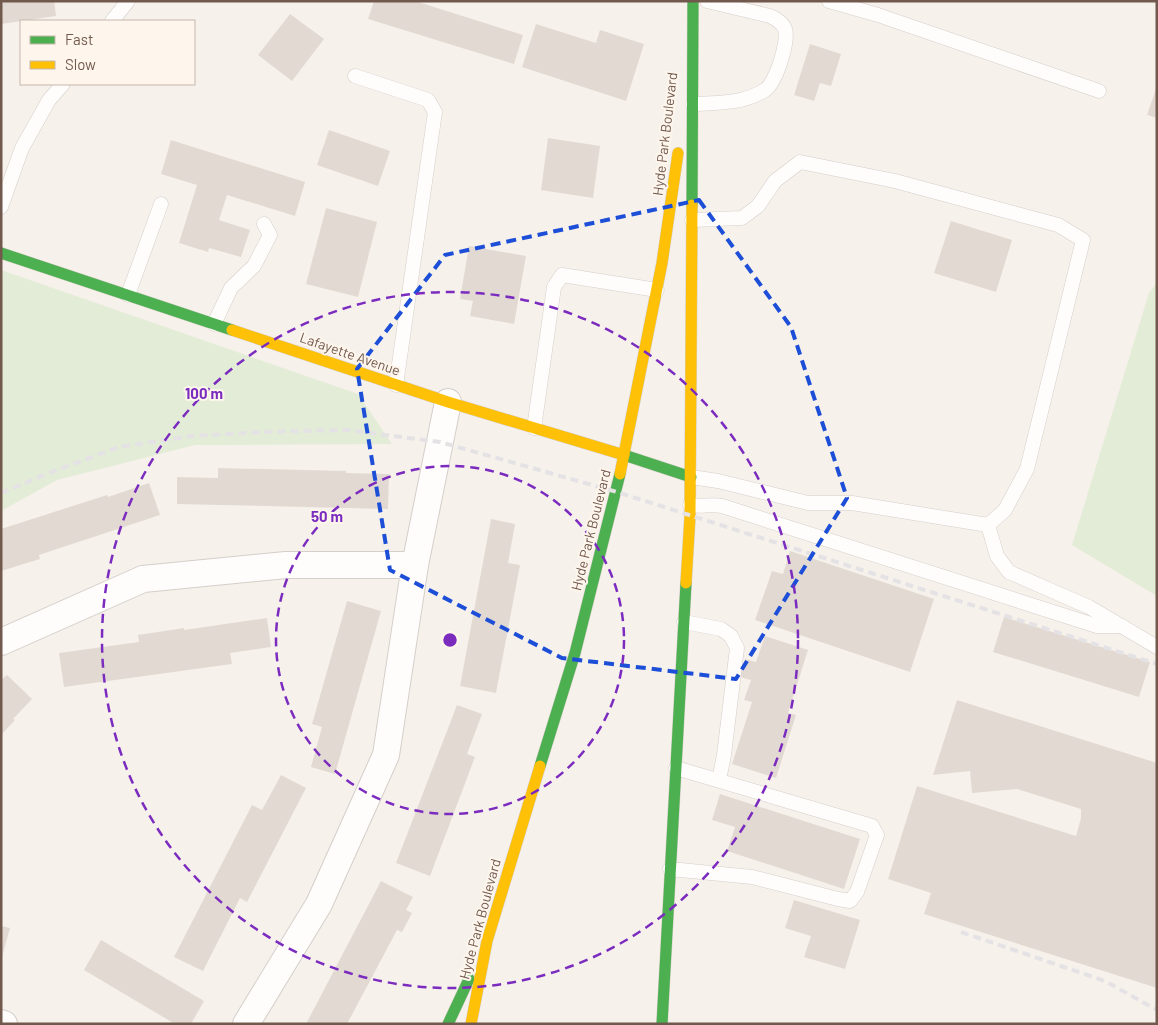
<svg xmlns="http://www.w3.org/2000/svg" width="1158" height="1025" viewBox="0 0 1158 1025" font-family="Barlow,sans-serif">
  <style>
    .green { fill: #e3ecd6 }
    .building { fill: #e2dad2 }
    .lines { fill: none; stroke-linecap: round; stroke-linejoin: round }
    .lane-casing { stroke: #d5cec9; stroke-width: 15 }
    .street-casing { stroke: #d5cec9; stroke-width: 28 }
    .fast-casing { stroke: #d5cec7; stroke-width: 12 }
    .slow-casing { stroke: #d5cec7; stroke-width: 12 }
    .lane { stroke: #fefdfc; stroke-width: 14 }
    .street { stroke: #fefdfc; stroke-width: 26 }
    .fast { stroke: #4caf50; stroke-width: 11 }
    .slow { stroke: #ffc107; stroke-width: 11 }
    .rail { stroke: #e4e2e4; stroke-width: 4; stroke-dasharray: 8 5; stroke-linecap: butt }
    .marked { fill: none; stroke: #1d4ed8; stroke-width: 4; stroke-dasharray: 10 6; stroke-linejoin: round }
    .ring { fill: none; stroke: #7b2cbf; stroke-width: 2.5; stroke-dasharray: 9 6 }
    .labels { text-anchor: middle; stroke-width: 4; stroke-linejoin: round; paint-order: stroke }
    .street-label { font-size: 14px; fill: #72594d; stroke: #fef6ec }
    .centre { fill: #7b2cbf; stroke: #fef6ec; stroke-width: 2.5 }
    .ring-label { font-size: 15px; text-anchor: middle; font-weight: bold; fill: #7b2cbf; stroke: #fef6ec; stroke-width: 4; stroke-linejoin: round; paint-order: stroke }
  </style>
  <rect width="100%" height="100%" fill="#f6f1eb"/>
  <g class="green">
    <path d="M1,270L358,394L392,444L195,445L57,480L1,511Z"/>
    <path d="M1157,283V596L1072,545L1149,293Z"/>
  </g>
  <g class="building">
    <path d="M1,1H54L56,16L1,24Z"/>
    <path d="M374,1H415L523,35L514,64L368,19Z"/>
    <path d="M290,14L324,39L292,81L258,55Z"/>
    <path d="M536,24L596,43L600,30L644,44L626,101L522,67Z"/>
    <path d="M810,44L841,54L831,86L820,83L814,101L794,95Z"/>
    <path d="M1157,86V118L1147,115Z"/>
    <path d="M329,130L390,151L378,186L317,165Z"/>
    <path d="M548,138L600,146L593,198L541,190Z"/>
    <path d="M171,140L305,182L295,216L227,195L219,220L250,230L241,257L209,248L208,252L179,243L197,185L161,174Z"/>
    <path d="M326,208L377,222L358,297L306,284Z"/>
    <path d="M951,221L1012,240L996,292L934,273Z"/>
    <path d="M469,246L526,256L514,324L470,316L473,301L460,299Z"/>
    <path d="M218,468L346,471V473L389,474L388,509L177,504V477L218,478Z"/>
    <path d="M149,483L160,515L39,555L40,559L1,571V529L107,495L108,497Z"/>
    <path d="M491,519L515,524L508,563L520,565L496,693L460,686Z"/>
    <path d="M790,551L934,599L910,672L755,620L772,571L783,574Z"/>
    <path d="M347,601L381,611L335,774L311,767L322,727L312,724Z"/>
    <path d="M1004,617L1150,662L1139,697L993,652Z"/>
    <path d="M267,618L271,647L230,653L232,664L64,687L59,653L139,642L138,635L184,628V630Z"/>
    <path d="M765,636L808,650L788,713L796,715L776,778L732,764L752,702L744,700L751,680L740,677L745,659L756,662Z"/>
    <path d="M7,675L32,699L13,719L15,720L1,735V680Z"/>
    <path d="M957,700L1157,763V988L924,914L931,893L888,879L917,786L1076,836L1081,818V809L1017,789L972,793L970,771L933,775Z"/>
    <path d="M457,705L482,714L467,754L475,757L430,876L396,863Z"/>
    <path d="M281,775L306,788L247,902L240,898L203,971L174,957L252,805L262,810Z"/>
    <path d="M720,794L860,839L844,889L727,851L735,827L712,820Z"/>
    <path d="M381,881L413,897L406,910L412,913L402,932L397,930L347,1024H306Z"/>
    <path d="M794,900L860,920L845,969L804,957L811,936L785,928Z"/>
    <path d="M1,926L10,928L2,957L1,956Z"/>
    <path d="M101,940L204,1001L191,1024H175L84,970Z"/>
  </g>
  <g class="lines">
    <g class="lane-casing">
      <g id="lane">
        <path d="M829,1L878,15L1099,91"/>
        <path d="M112,21L128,1"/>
        <path d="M355,76L428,100L435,112L396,385"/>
        <path d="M693,104C717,103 743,104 765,90C776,83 789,41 785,29C782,22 776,19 770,16L707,1"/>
        <path d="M1,207L22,148L49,100L63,84"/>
        <path d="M128,295L161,204"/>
        <path d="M214,324L231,288L254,266L270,235L264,224"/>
        <path d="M534,428L554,287L562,275L657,290"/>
        <path d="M691,477L718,481L808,503H852L988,525L1005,510L1027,469L1083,240L1058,225L895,181L800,162L775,181L758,206L742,218L692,220"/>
        <path d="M690,505C701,507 711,504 722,506L1097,626H1122"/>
        <path d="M988,525L997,556L1009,572L1089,607L1157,647"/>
        <path d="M684,622L721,629L731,636L737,648L724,755L719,780"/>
        <path d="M670,869L752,877L838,899L850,901L857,892L877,835L872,826L676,768"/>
      </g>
    </g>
    <g class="street-casing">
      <g id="street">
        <path d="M1,642L143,579L286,565H415L448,402"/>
        <path d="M1,1023L4,1024"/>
        <path d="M246,1024L319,904L386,755L415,565"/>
      </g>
    </g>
    <g class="fast-casing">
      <g id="fast">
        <path d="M692,205L693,1"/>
        <path d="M1,253L232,330"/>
        <path d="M624,455L691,477"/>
        <path d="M540,766L575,653L620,474"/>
        <path d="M448,1024L469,979"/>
        <path d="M662,1024L686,583"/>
      </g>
    </g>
    <g class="slow-casing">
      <g id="slow">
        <path d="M232,330L448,402L624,455"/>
        <path d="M620,474L662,263L678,153"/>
        <path d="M686,583L690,516L692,205"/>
        <path d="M471,1024L487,941L540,766"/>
      </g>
    </g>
    <use href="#lane" class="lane"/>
    <use href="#street" class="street"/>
    <use href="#fast" class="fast"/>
    <use href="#slow" class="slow"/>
    <g class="rail">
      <path d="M1,493L54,471L119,447L192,436L262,432L347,430L440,442L617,492L1157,664"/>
      <path d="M961,932L1105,981L1157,1010"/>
    </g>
  </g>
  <path class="marked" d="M699,200L791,327L847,498L736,679L562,658L390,570L357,369L445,255Z"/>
  <g class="ring">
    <circle cx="450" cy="640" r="174"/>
    <circle cx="450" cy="640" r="348"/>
  </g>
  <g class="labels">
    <g class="street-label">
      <text transform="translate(665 134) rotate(-83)" y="5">Hyde Park Boulevard</text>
      <text transform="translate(350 354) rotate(19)" y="5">Lafayette Avenue</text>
      <text transform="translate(591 530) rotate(-76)" y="5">Hyde Park Boulevard</text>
      <text transform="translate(480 919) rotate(-75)" y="5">Hyde Park Boulevard</text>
    </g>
  </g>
  <circle cx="450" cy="640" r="8" class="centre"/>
  <g class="ring-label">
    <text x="204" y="399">100 m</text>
    <text x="327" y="522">50 m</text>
  </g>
  <rect width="1158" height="1025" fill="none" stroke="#72594d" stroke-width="5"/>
  <rect x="20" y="20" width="175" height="65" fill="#fef6ec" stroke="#c6b7ac"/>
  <rect x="30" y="36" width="25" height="8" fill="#4caf50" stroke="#c6b7ac"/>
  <text x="65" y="45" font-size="15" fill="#72594d">Fast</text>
  <rect x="30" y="61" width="25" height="8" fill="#ffc107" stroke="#c6b7ac"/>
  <text x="65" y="70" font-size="15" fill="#72594d">Slow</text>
</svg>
